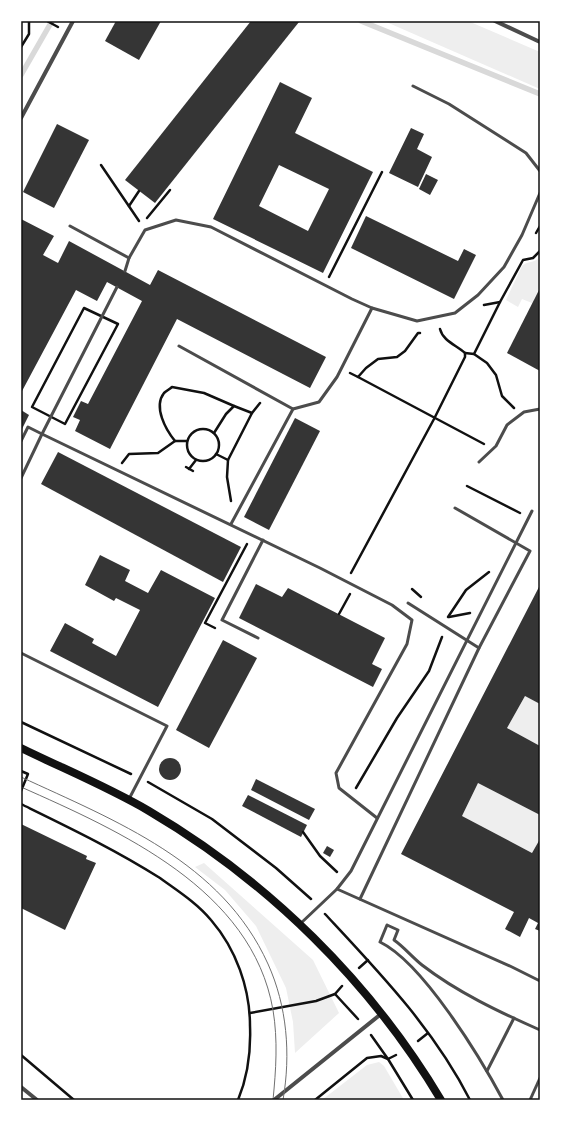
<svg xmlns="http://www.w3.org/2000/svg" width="561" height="1121" viewBox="0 0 561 1121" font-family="Roboto,sans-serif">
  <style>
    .green { fill: #eee }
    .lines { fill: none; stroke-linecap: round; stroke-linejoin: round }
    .stream { stroke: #d9d9d9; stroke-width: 5.5 }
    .building { fill: #353535; fill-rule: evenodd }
    .path { stroke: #111; stroke-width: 2.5 }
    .service { stroke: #4c4c4c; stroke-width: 3 }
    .minor { stroke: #4c4c4c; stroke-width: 4 }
    .secondary { stroke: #111; stroke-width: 8 }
    .tram { stroke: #707070; stroke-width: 1 }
    .neatline { fill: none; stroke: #111; stroke-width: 1.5 }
  </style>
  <rect width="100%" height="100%" fill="#fff"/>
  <g class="green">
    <path d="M384,21H468L540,52V89Z"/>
    <path d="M540,257V287L532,303L522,299L518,307L506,300L522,266C527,261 535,263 540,257Z"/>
    <path d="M525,696L540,704V746L507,728Z"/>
    <path d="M478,783L540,815V839L532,853L462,816Z"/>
    <path d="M204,863L313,960L339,1013L295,1053L293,1022L286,988L256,926L225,890L195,867Z"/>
    <path d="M379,1062L384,1066L404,1100H322L367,1065Z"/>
  </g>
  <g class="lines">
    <g class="stream">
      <path d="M361,21L540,94"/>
      <path d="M21,75L52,21"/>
    </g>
  </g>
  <g class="building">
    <path d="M116,21H161L139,60L105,41Z"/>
    <path d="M251,21L299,22L155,203L125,180Z"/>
    <path d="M280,82L312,98L295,133L373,172L323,273L213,219ZM279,165L329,189L308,231L259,206Z"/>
    <path d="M57,124L89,140L54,208L23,192Z"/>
    <path d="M411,128L424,134L417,149L432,157L418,187L389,173Z"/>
    <path d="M426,174L438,180L430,195L419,189Z"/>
    <path d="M366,216L458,261L464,249L476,255L454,299L351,248Z"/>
    <path d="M21,219L54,236L43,255L58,263L69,241L150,285L158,270L326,357L310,388L177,319L110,449L75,431L80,420L73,417L81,401L88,404L142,301L107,282L97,301L76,290L21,393Z"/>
    <path d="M540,288V371L507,353Z"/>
    <path d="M21,410L29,415L21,431Z"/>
    <path d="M295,418L320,431L269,530L244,517Z"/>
    <path d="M58,452L241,547L223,582L41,484Z"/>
    <path d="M100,555L130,570L125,581L148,593L161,570L215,598L158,707L50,651L65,623L94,639L92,643L116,656L140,610L116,598L114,601L85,585Z"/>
    <path d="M256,584L282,597L288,588L385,638L372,664L382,669L373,687L239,618Z"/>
    <path d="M540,585V704L525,696L507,728L540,746V815L478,783L462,816L532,853L540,839V931L535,929L538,923L529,918L520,937L505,929L514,912L401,854Z"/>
    <path d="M223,640L257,658L209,748L176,730Z"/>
    <circle cx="170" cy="769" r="11"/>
    <path d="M256,779L315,809L309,820L251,790Z"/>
    <path d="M248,795L307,825L301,837L242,806Z"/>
    <path d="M21,824L87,856L86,859L96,863L65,930L21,908Z"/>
    <path d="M327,846L334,850L330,857L323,853Z"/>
  </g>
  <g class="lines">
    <g class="path">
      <path d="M47,21L58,27"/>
      <path d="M21,47L29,34V21"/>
      <path d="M101,165L139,221"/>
      <path d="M129,206L139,191"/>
      <path d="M147,218L170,190"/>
      <path d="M536,233L540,226"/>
      <path d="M329,277L382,172"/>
      <path d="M484,305L500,302L523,260L533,258L540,251"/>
      <path d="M84,308L118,324L65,424L32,407Z"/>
      <path d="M465,353L474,354L487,363L496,375L502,396L514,408"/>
      <path d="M474,354L500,302"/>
      <path d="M350,373L358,377L366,368L378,359L397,357L405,351L418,333H420"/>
      <path d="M358,377L484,444"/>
      <path d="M252,413L260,403"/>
      <circle cx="203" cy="445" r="16"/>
      <path d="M175,441H187"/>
      <path d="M216,454L228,460L252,413L234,406"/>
      <path d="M228,460L227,477L231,501"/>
      <path d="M122,463L129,454L158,453L175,441C166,430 153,407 164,393C166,391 170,389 172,387L204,393L234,406L226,414L214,433"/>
      <path d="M186,467L193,471"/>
      <path d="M189,469L196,460"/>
      <path d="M467,486L520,513"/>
      <path d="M351,573L434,419L465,357V353C456,345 443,341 440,329"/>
      <path d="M412,589L421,597"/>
      <path d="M339,614L350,594"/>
      <path d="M448,617L466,590L489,572"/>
      <path d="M449,617L470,613"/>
      <path d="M215,628L205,623L247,544"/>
      <path d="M21,722L131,774"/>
      <path d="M21,771L28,774L21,791"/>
      <path d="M148,782L212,819L276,868L311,899"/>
      <path d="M356,788L397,718L429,671L442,637"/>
      <path d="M21,804C68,827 116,850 160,878C178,891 197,903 211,920C236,949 250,988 250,1026C251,1051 248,1076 238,1100"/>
      <path d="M303,832L320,856L337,872"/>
      <path d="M325,914C379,972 434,1029 470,1100"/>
      <path d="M359,968L368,960"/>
      <path d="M335,994L358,1019"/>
      <path d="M250,1013L316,1001L335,994L342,986"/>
      <path d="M371,1035L388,1059L396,1055"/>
      <path d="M418,1041L428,1033"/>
      <path d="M21,1055L74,1100"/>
      <path d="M315,1100L367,1058L381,1056L388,1059L413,1100"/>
    </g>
    <g class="service">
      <path d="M413,86L449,104L526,153L540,171"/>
      <path d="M70,226L129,258"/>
      <path d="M125,271L129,258L145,230L176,220L211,227L352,299L372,308L417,321L455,313L478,295L504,267L522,235L540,193"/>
      <path d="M117,287L42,434L320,568L392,605L412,620L407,644L336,773L339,788L377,818"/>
      <path d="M179,346L293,409"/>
      <path d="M21,441L28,427L42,434L21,478"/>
      <path d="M479,462L496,446L507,425L524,412L540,409"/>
      <path d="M231,524L293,409L319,402L337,377L372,308"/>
      <path d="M408,603L479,648"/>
      <path d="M258,638L222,620L263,540"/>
      <path d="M21,653L167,726L129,799"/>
      <path d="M337,889L512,967L540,981"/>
      <path d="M360,899L479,648L530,551L455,508"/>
      <path d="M300,924L337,889L351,871L532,511"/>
      <path d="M487,1071L514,1018"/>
      <path d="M503,1100C480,1057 423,963 380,942L387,925L398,930L394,940C404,947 412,957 422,965C457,992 499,1012 540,1030"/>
      <path d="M530,1100L540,1078"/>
    </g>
    <g class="minor">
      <path d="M495,21L540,42"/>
      <path d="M21,118L73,21"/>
      <path d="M21,1087L37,1100"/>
      <path d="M274,1100L381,1014"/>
    </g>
    <path class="secondary" d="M21,748C64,769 108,787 149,811C268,881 370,981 441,1100"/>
    <g class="tram">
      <path d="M21,777C116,821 222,862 268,964C287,1006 291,1054 283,1100"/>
      <path d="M21,787C120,831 252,889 273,1010C278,1040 276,1070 273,1100"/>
    </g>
  </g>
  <rect width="561" height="1121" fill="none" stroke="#ffffff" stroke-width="44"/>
  <rect x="22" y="22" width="517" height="1077" class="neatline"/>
</svg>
